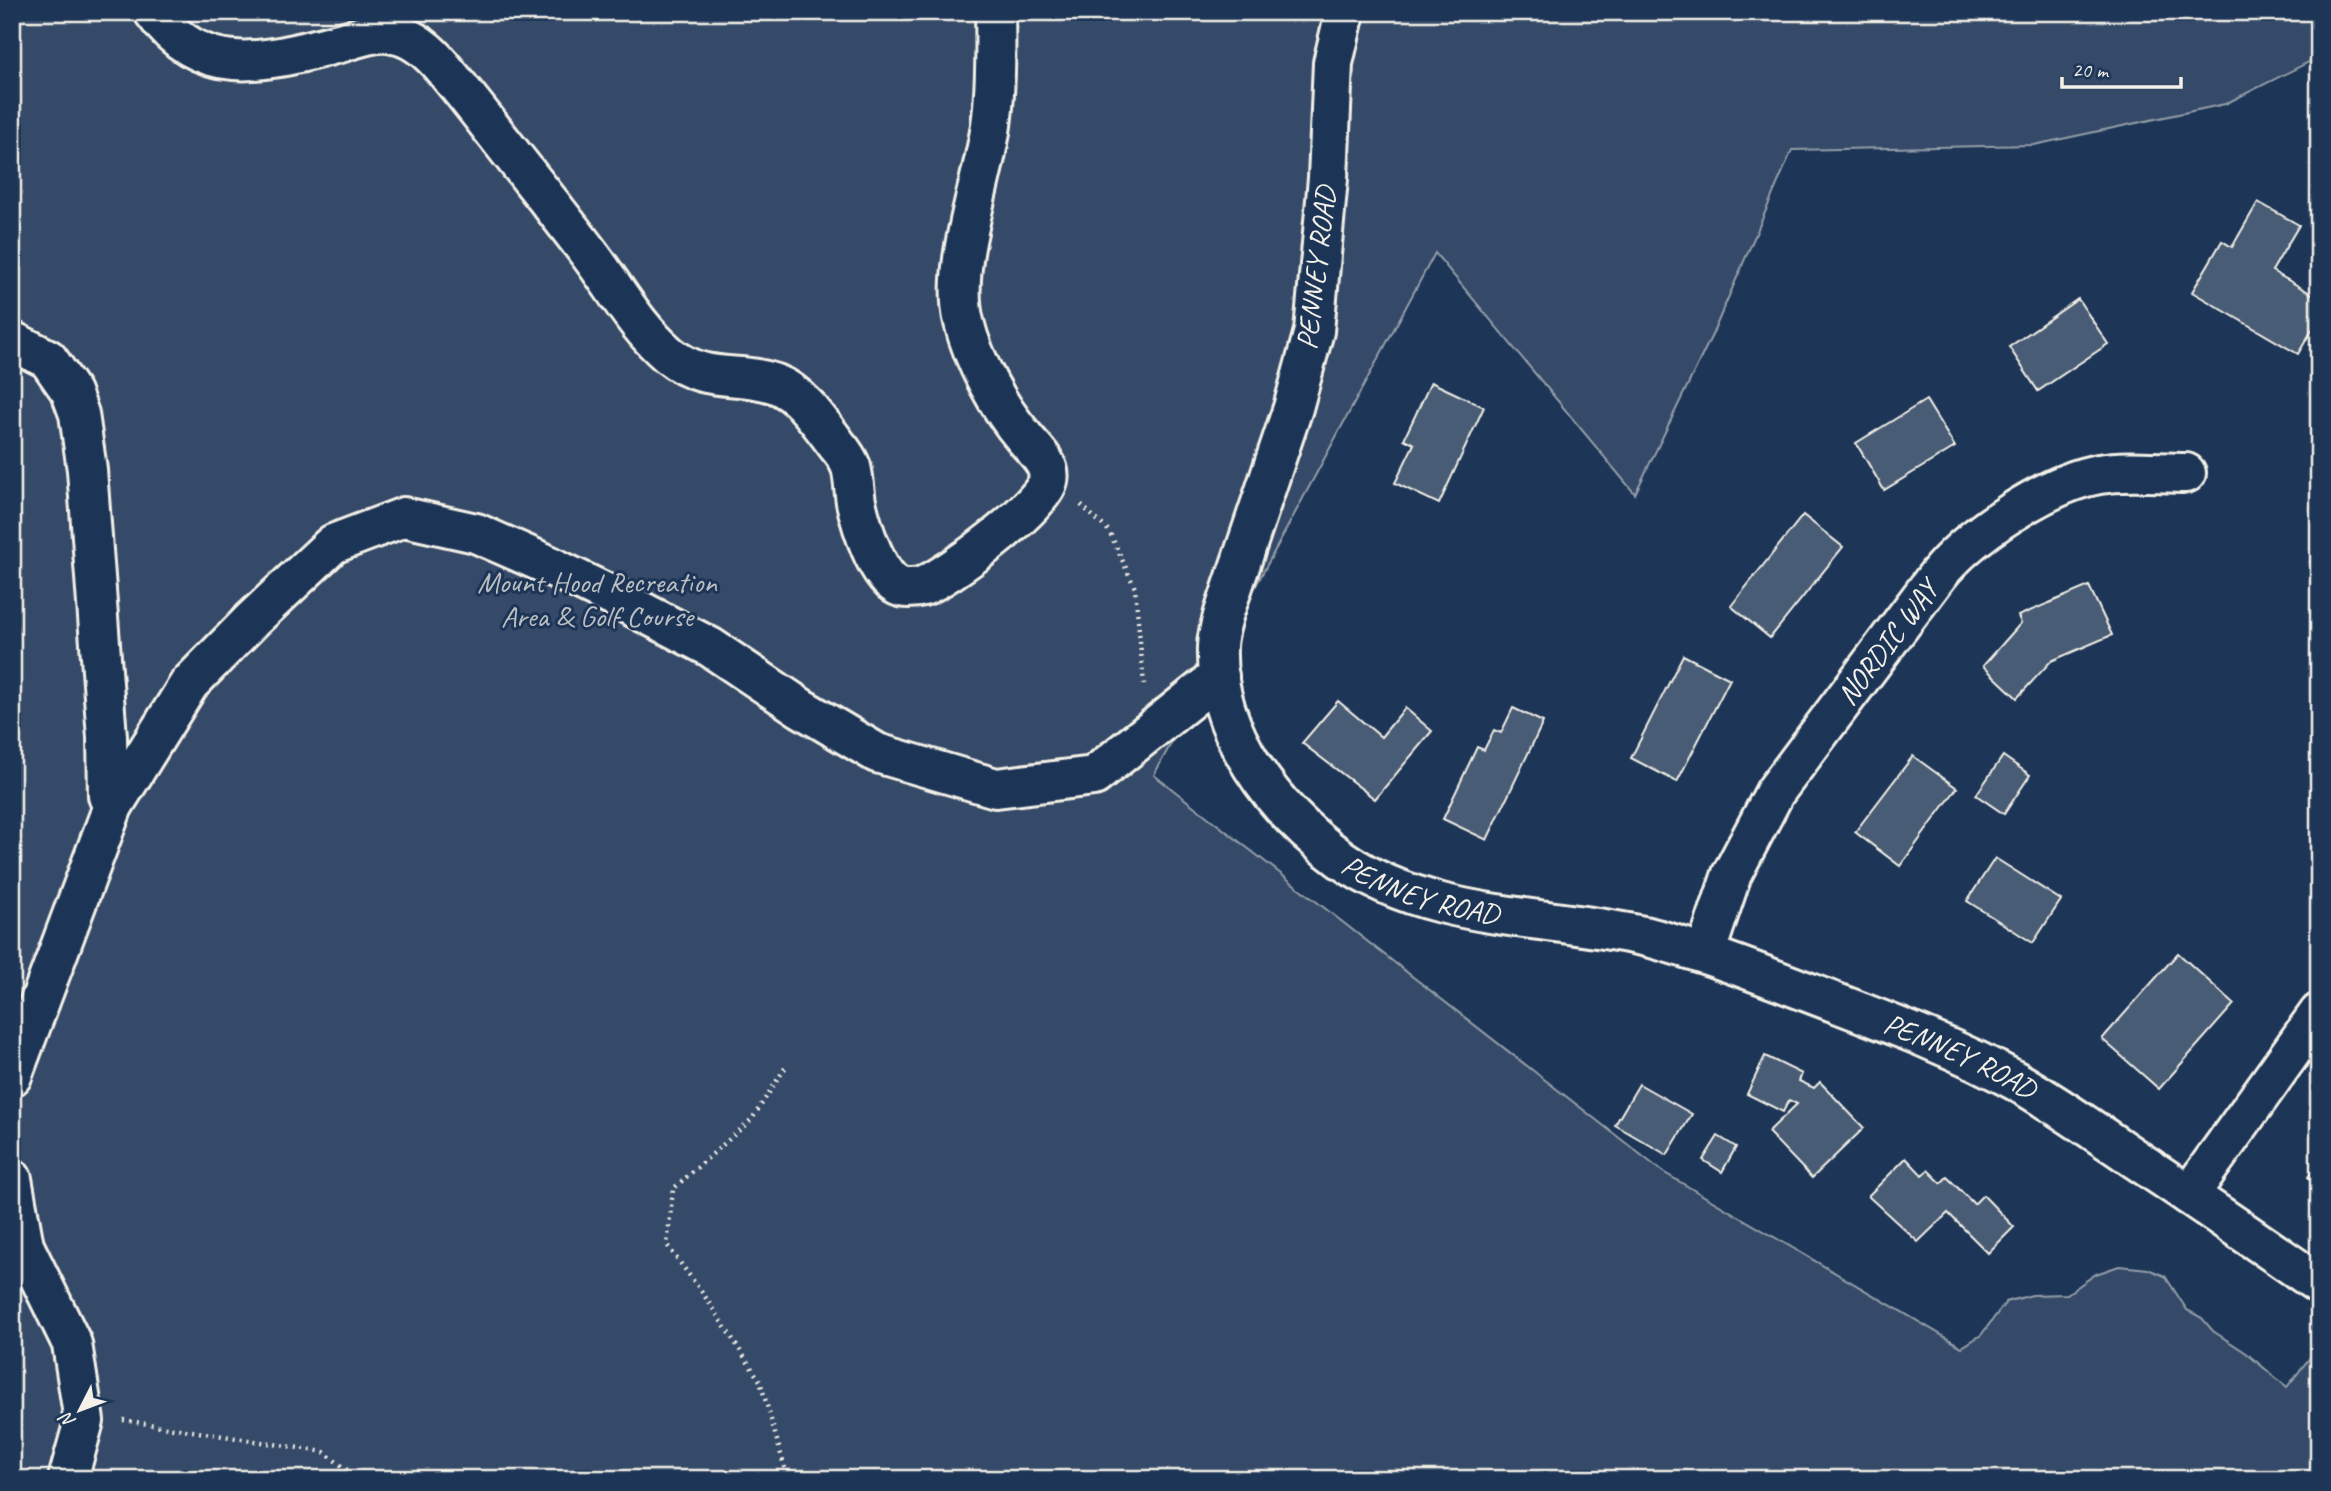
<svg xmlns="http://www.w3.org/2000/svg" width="2331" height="1491" viewBox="0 0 2331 1491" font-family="Caveat,sans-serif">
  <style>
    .green { fill: #354a67; stroke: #949ea8; stroke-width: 2 }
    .building { fill: #485b74; stroke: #f4f1e8; stroke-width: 2 }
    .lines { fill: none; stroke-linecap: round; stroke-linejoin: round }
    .minor-casing { stroke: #f4f1e8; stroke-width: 44 }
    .path { stroke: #f4f1e8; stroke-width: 4.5; stroke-dasharray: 2 5; stroke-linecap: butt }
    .minor { stroke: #1d3557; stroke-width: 38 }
    .labels { text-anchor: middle; stroke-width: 6; stroke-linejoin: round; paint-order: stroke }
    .street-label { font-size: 30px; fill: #f4f1e8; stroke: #1d3557 }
    .park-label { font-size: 30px; fill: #bbbfc1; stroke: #1d3557 }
  </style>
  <rect width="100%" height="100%" fill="#1d3557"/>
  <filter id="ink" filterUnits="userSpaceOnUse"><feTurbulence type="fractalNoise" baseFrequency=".0143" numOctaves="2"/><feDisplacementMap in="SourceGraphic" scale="14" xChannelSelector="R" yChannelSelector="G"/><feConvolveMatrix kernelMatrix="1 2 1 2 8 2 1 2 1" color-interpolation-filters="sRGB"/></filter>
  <g filter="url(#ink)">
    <path class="green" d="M12,12H2319V57L2225,104L2034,145L1792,150L1713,333L1635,494L1435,253L1154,775L1663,1172L1962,1347L1981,1335L2006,1302L2032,1295L2067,1294L2096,1274L2119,1266L2148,1269L2165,1276L2187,1310L2202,1318L2213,1331L2245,1352L2287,1387L2319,1346V1479H12Z"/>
    <g class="building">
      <path d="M2258,202L2299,225L2272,271L2319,298V318L2298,354L2192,292L2222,241L2232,247Z"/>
      <path d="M2078,299L2108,344L2038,391L2009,347Z"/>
      <path d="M1431,382L1484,407L1439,504L1395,483L1414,444L1404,439Z"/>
      <path d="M1926,400L1955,447L1884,490L1856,443Z"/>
      <path d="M1803,515L1843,547L1770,638L1731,606Z"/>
      <path d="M2319,549V567L2310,562Z"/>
      <path d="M2089,586L2112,635L2051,661L2017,698L1983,666L2021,623L2018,616Z"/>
      <path d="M1683,655L1730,679L1677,782L1631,758Z"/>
      <path d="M1338,701L1381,737L1405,708L1432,731L1375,799L1302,743Z"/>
      <path d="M1513,708L1543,722L1487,840L1443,819L1477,747L1484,750L1494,730L1501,733Z"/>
      <path d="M1913,756L1957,788L1900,866L1855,832Z"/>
      <path d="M2003,756L2030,775L2004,814L1976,795Z"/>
      <path d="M1995,858L2061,900L2033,943L1967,901Z"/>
      <path d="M2178,953L2234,1004L2159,1089L2102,1039Z"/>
      <path d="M1765,1056L1802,1074L1799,1081L1814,1088L1820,1082L1864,1128L1812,1178L1768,1132L1797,1104L1789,1100L1783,1112L1747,1094Z"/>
      <path d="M1639,1084L1692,1114L1667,1155L1615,1125Z"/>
      <path d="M1718,1136L1736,1147L1722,1172L1703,1160Z"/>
      <path d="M1906,1158L1922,1175L1928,1170L1941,1183L1947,1177L1974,1204L1983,1195L2014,1227L1988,1253L1948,1213L1918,1242L1868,1196Z"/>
      <path d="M2319,1163V1185L2308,1177Z"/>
    </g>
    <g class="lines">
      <g class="minor-casing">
        <g id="minor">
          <path d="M154,12C204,83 271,60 343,42C359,37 377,30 394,34C411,37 426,49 437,61C460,87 481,115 503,143C531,179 560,215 588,252C615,287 635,326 669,355C706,385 738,370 776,384C802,394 821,424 837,445C843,452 848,459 851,467C854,478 854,490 856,502C861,524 876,575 898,586C904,589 917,588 923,586C948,577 1044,505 1048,481C1052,464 1034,450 1024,437C999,408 973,360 964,322C950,266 983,184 991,125C996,88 996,50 995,12"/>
          <path id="s1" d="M1345,12L1333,63L1328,178L1314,331L1293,408L1224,613C1221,624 1217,636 1217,647C1214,732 1274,811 1341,859C1428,920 1537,914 1638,935C1660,939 1682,947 1704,954C1749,969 1794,987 1839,1004C1899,1027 1960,1050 2016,1081C2056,1104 2093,1130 2131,1156C2194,1198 2257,1241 2319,1284"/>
          <path d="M12,341L48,359L71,392L79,414L87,470L107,737L108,796L113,806"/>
          <path id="s2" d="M1705,954L1732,874L1775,792L1937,576C1969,535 2048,483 2099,474C2127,469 2158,473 2186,473"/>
          <path d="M12,1076L113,806L189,684L252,620L333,544L404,517L476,533L544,563L616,598L710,647L801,708L877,753L996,788L1094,776L1219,676"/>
          <path d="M12,1179L24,1246L72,1344L84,1421L68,1479"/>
          <path d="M2189,1195L2319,1013"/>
        </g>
      </g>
      <g class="path">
        <path d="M1081,505L1109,531L1135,588L1144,684"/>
        <path d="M785,1068L752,1119L673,1189L667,1245L704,1295L760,1381L788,1479"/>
        <path d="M123,1420L324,1452L359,1479"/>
      </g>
      <use href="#minor" class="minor"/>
    </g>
  </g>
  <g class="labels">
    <g class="street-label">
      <text transform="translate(1316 268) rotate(-83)" y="10">PENNEY ROAD</text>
      <text dy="10" stroke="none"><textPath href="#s2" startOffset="364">NORDIC WAY</textPath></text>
      <text dy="10" stroke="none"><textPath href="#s1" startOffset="994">PENNEY ROAD</textPath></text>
      <text dy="10" stroke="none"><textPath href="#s1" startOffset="1561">PENNEY ROAD</textPath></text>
    </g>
    <g class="park-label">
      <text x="597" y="592">Mount Hood Recreation<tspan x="597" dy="34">Area &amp; Golf Course</tspan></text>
    </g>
  </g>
  <rect width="2331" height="1491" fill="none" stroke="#1d3557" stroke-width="42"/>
  <rect x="21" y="21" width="2289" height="1449" fill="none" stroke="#f4f1e8" stroke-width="2.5" filter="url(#ink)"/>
  <g transform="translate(80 1410) rotate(228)" stroke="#1d3557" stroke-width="5" paint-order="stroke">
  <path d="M0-5L12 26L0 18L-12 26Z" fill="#f4f1e8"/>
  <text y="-10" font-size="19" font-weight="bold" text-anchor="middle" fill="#f4f1e8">N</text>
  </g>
  <path d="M2062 77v10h119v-10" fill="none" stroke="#f4f1e8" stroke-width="3.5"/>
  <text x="2072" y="77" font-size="21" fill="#f4f1e8" stroke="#1d3557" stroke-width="5" paint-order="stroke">20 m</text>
</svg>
